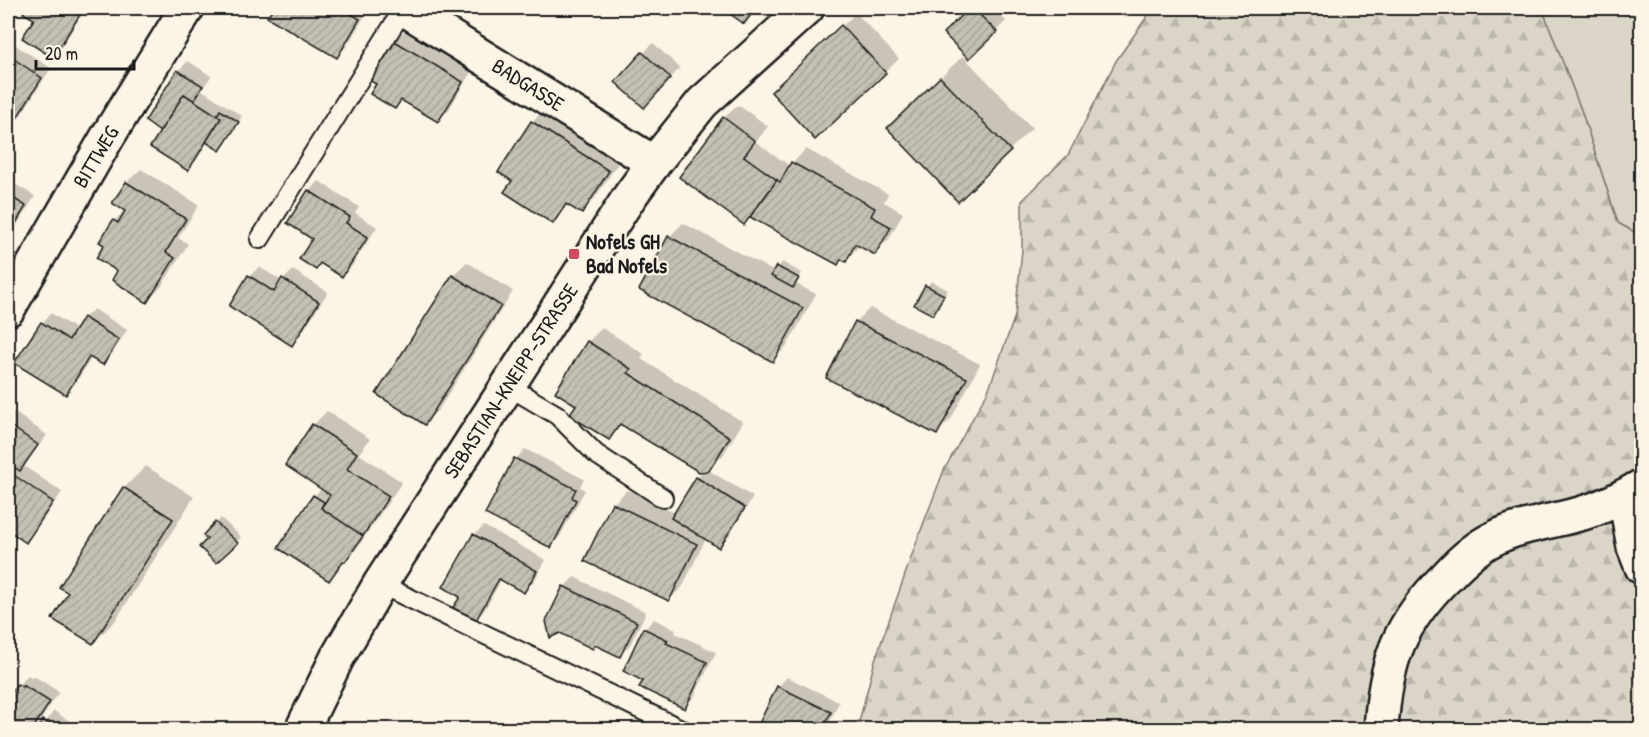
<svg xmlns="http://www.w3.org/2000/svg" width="1649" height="737" viewBox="0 0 1649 737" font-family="'Patrick Hand',sans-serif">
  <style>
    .grass { fill: #dbd5c8; stroke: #7c7872; stroke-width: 1.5 }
    .forest { fill: url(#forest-firs); stroke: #7c7872; stroke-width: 1.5 }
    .shadow { fill: #0003 }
    .building { fill: url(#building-hatch); stroke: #1c1c1c; stroke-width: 1.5 }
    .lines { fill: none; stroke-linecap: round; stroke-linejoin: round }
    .service-casing { stroke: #1c1c1c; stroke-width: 22 }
    .minor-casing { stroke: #1c1c1c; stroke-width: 38 }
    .tertiary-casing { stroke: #1c1c1c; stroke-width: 38 }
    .secondary-casing { stroke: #1c1c1c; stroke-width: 38 }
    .service { stroke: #fcf5e5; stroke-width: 18 }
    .minor { stroke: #fcf5e5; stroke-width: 33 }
    .tertiary { stroke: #fcf5e5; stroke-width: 33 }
    .secondary { stroke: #fcf5e5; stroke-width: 33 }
    .poi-dot { fill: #d1495b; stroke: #fcf5e5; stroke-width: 2 }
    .labels { text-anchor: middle; stroke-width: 4.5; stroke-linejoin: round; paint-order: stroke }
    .street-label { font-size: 21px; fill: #1c1c1c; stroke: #fcf5e5 }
    .poi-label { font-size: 21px; font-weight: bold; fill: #1c1c1c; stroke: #fcf5e5; text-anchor: start }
  </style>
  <defs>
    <pattern id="forest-firs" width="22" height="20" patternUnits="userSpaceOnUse" patternTransform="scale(1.5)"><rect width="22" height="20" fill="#dbd5c8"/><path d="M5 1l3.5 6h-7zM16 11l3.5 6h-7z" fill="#bbb6ab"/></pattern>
    <pattern id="building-hatch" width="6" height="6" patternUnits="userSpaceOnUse" patternTransform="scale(1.5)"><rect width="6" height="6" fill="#c4c0b3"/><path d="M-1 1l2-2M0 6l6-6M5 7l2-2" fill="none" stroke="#a8a499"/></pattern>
  </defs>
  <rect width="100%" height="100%" fill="#fcf5e5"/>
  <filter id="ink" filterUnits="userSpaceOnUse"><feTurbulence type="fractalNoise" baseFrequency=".0167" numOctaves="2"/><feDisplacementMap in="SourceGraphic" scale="12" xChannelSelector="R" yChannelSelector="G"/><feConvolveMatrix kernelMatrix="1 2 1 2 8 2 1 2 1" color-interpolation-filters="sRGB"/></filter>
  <g filter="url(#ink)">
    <path class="grass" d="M1542,8H1641V236L1618,223L1581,110Z"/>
    <path class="forest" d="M1153,8H1542L1581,110L1618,223L1641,236V471L1635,577L1641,585V729L857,730L875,660L918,538L944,470L988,391L1015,316L1022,250V201L1068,155L1116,61Z"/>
    <g class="shadow">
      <path d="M28,8H86L62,46L52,56L36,19L25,12Z"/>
      <path d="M275,8H367L369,9L346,47L337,56L269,16Z"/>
      <path d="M725,8H758L744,22Z"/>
      <path d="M971,8H992L1006,21L969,57L945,33Z"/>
      <path d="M856,13L899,59L885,72L787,78Z"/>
      <path d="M404,32L471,72L448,111L438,120L403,100L395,107L378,83L394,41Z"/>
      <path d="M9,41L51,68L8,135V43Z"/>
      <path d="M653,43L680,68L654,96L617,82Z"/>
      <path d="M963,56L1032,128L958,200L910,106Z"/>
      <path d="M188,61L211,76L202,90L242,116L220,149L208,141L197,160L187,169L163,131L178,71Z"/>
      <path d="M738,105L768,126L756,142L790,166L806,149L888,194L884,202L903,213L889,239L875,253L860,245L846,260L843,258L838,264L751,216L744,223L724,118Z"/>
      <path d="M546,108L622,157L595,198L581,212L569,204L553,222L514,180L532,122Z"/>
      <path d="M141,169L199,205L178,238L188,244L161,287L147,301L119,271L106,245L114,221L125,210L114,203L127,182Z"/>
      <path d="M8,172L13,176L10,181L35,196L15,228L8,236Z"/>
      <path d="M319,181L359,207L355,213L377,227L352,266L342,275L322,262L316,268L309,191Z"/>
      <path d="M683,223L775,272L782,262L802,273L796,284L816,294L787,346L773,360L669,237Z"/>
      <path d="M467,262L513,291L439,409L425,423L378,394L453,275Z"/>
      <path d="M259,267L282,281L293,270L328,292L301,334L291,344L250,276Z"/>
      <path d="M931,281L948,290L933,313L916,304Z"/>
      <path d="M870,308L980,364L951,419L937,433L856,322Z"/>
      <path d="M94,309L127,330L112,354L102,363L92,357L75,384L65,393L42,323L51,313L77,330L84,318Z"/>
      <path d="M602,328L644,354L641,359L743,422L723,455L708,470L753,497L729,536L719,546L706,538L683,586L669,600L613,504L627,490L675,513L697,478L705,470L623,424L609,438L578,404L588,342Z"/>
      <path d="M8,408L47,435L24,466L62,492L35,531L25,541L8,529Z"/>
      <path d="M327,411L370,439L359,454L402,482L355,551L329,579L314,496L322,488L287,465L313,425Z"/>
      <path d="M525,449L584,479L580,487L585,490L560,536L551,546L487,513L516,459Z"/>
      <path d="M146,466L194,497L115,621L93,643L124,488Z"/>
      <path d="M221,518L241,537L226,554L205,535Z"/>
      <path d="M484,526L546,560L534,581L524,591L502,578L484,611L475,620L462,596L474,535Z"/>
      <path d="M574,577L646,612L630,645L620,655L596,644L593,647L548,621L564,587Z"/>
      <path d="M654,619L676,630L675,633L716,652L694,697L685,707L645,680V629Z"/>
      <path d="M28,675L32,678L34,676L59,692L34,730H8L13,723L8,719V701L18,685Z"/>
      <path d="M787,677L839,702L826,730H757L778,687Z"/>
      <path d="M54,711L80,728L39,730Z"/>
    </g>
    <g class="building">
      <path d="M26,8H84L53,58L22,38L34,19L23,13Z"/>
      <path d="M273,8H341L360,19L337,58L267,17Z"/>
      <path d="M722,8H756L744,24Z"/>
      <path d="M969,8H973L997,32L969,59L943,33Z"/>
      <path d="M841,25L886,73L815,140L771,92Z"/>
      <path d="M393,40L463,82L438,122L401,100L395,109L370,94L376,84L369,80Z"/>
      <path d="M642,52L671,78L644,108L615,82Z"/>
      <path d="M8,55L42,78L8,132Z"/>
      <path d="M177,70L203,86L194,101L184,94L160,132L145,121Z"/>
      <path d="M940,77L1011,151L958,202L887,128Z"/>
      <path d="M184,94L221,118L188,171L150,147Z"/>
      <path d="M220,110L239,122L220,151L206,142L221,118L217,115Z"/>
      <path d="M723,117L755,141L744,156L777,180L744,225L679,177Z"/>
      <path d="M531,121L609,171L582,214L566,204L553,224L504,192L512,181L498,172Z"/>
      <path d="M791,162L875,208L871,216L891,227L875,255L855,244L846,262L841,259L838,265L750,217L777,180L780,182Z"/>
      <path d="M126,182L186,219L166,252L175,258L147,303L112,280L117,271L96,258L104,245L99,242L113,220L118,223L125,211L112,203Z"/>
      <path d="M308,190L350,217L346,223L368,237L342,277L320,263L316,270L299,259L312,239L287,223Z"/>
      <path d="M8,195L26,206L8,237Z"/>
      <path d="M668,236L803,308L773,362L639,290Z"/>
      <path d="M776,266L799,278L793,288L771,276Z"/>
      <path d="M248,275L274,292L282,278L319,302L292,346L229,306Z"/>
      <path d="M452,275L501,306L425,425L376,394Z"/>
      <path d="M925,285L944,295L933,315L914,305Z"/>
      <path d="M83,317L119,340L103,365L89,357L66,395L14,363L41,322L69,340Z"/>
      <path d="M855,321L967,378L937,435L826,378Z"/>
      <path d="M587,341L631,369L628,373L730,437L709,471L699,472L620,424L609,440L569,415L576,405L555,392Z"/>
      <path d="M8,424L38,445L20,471L8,463Z"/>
      <path d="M312,424L357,453L347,469L389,496L363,536L321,508L330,495L285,465Z"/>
      <path d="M514,458L576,489L572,497L576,500L551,548L485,514Z"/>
      <path d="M8,471L53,502L26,543L8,530Z"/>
      <path d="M696,477L745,508L719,548L671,518Z"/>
      <path d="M123,487L173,519L93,644L52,619L68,593L59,587Z"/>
      <path d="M313,495L324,502L321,508L363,536L345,562L343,561L329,581L278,548Z"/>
      <path d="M612,503L697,544L669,601L584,561Z"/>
      <path d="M215,522L238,543L216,563L199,547L207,539L203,535Z"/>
      <path d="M473,534L537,571L524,593L499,579L475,622L452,609L460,597L443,587Z"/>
      <path d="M563,586L637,622L620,657L595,645L593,649L560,633L550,638L546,621Z"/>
      <path d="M643,628L668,640L666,643L707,662L685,709L639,687L643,681L623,671Z"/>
      <path d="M17,684L22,687L23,685L50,702L32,730H8L11,723L8,721V698Z"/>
      <path d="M777,686L831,712L822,730H756Z"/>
      <path d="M43,720L58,730H37Z"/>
    </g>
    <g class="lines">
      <g class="service-casing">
        <g id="service">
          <path d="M260,239L404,8"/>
          <path d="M508,386L557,415L596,454L663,498"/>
          <path d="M380,584L683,730"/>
        </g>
      </g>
      <g class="minor-casing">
        <g id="minor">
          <path d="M403,8L654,163"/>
          <path d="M8,309L108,136L187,8"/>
          <path d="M1625,496L1634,547L1642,567"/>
        </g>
      </g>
      <g class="tertiary-casing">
        <path id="tertiary" d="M1381,730C1385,661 1399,623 1448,575C1461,561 1478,546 1495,538C1520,525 1556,521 1583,513C1603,507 1624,497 1642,486"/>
      </g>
      <g class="secondary-casing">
        <path id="secondary" d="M302,730L337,658L380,584L630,196L654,163L702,103L807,8"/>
      </g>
      <use href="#service" class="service"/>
      <use href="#minor" class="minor"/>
      <use href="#tertiary" class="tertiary"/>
      <use href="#secondary" class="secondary"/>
    </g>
  </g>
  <rect class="poi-dot" x="568" y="248" width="12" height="12" rx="3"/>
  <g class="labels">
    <g class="street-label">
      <text transform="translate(528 85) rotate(32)" y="7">BADGASSE</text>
      <text transform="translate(96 157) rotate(-59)" y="7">BITTWEG</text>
      <text transform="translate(511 381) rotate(-57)" y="7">SEBASTIAN-KNEIPP-STRASSE</text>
    </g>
    <g class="poi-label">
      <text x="586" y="249">Nofels GH<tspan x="586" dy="24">Bad Nofels</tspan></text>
    </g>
  </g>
  <rect width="1649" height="737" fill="none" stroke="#fcf5e5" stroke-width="30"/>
  <rect x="15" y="15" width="1619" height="707" fill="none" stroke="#1c1c1c" stroke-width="2" filter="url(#ink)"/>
  <path d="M36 60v9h98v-9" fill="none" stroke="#1c1c1c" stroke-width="3"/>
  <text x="45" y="60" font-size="18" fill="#1c1c1c" stroke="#fcf5e5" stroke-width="4.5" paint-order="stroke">20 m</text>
</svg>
